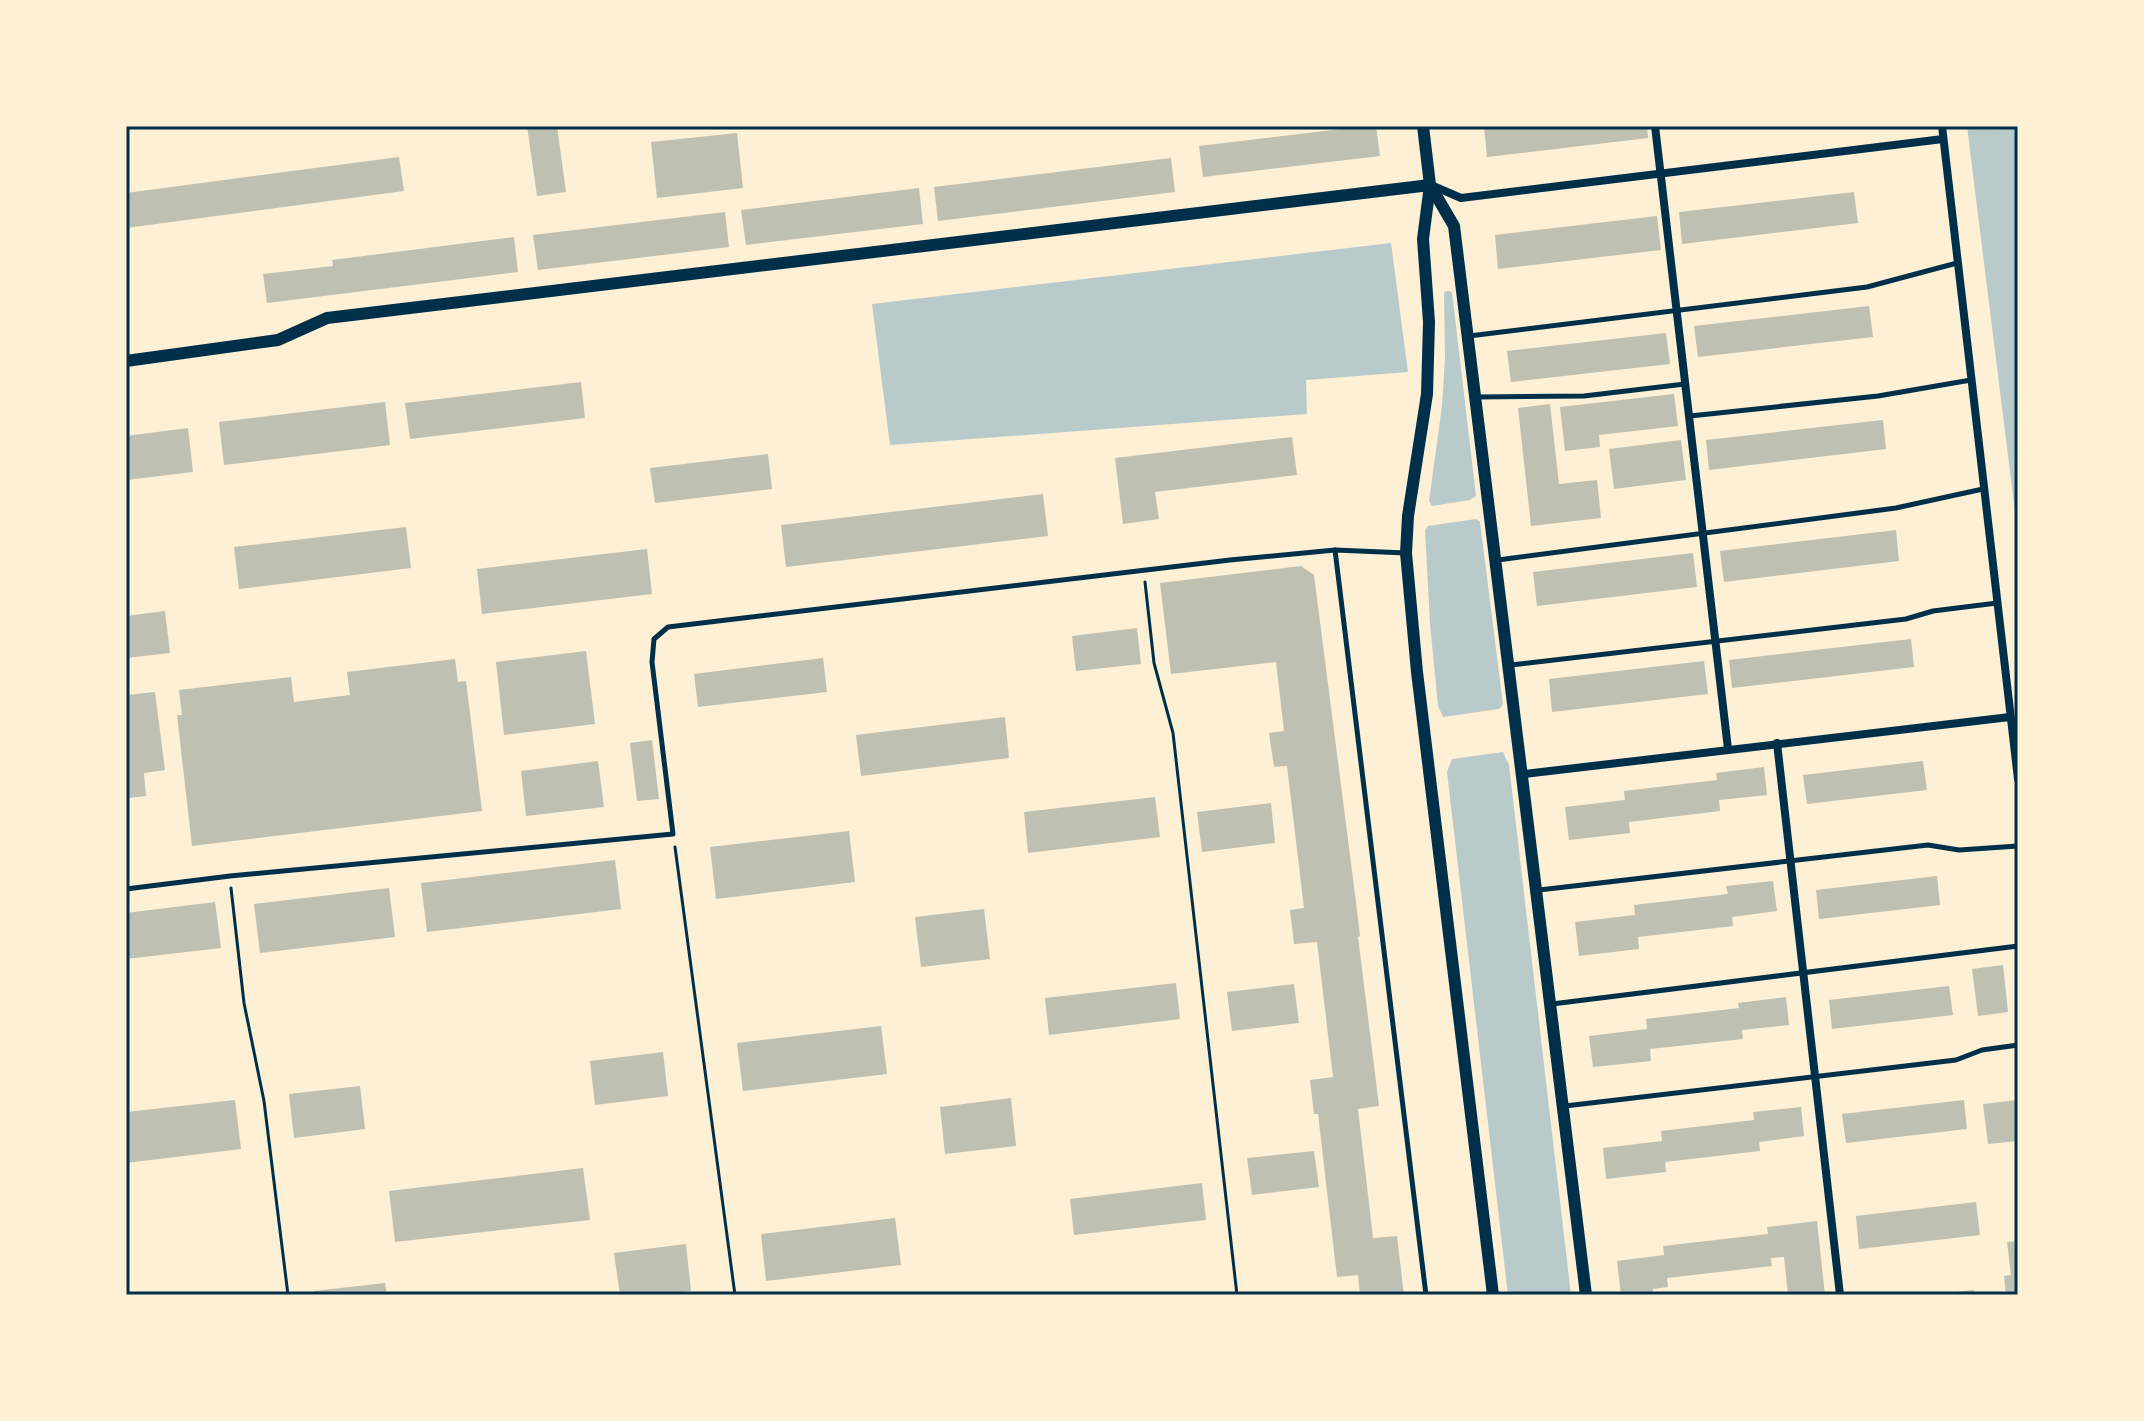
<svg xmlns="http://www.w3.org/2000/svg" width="2144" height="1421" viewBox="0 0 2144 1421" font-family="Montserrat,sans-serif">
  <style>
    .green { fill: #b9caca }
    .building { fill: #bec0b2 }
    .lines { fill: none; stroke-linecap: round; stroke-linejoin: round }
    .path { stroke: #003049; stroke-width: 3 }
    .service { stroke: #003049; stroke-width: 5 }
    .minor { stroke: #003049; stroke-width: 8 }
    .tertiary { stroke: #003049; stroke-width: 12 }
    .neatline { fill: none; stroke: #003049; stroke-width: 3 }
  </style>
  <rect width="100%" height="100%" fill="#fdf0d5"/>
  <g class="green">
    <path d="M1967,126H2018V536Z"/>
    <path d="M1391,243L1408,372L1306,380L1307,414L890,445L872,304Z"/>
    <path d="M1448,291L1452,292L1476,496L1470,500L1432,506L1429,501L1442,406L1445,358L1444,292Z"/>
    <path d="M1476,519L1480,522L1503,705L1499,709L1443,717L1438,706L1430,624L1425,530L1428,526Z"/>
    <path d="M1503,752L1509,765L1571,1295H1508L1447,772L1452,759Z"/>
  </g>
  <g class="building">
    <path d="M527,126H557L566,192L537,196Z"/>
    <path d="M1366,126H1376L1380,156L1203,177L1199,146Z"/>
    <path d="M1484,126H1647L1648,138L1487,157Z"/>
    <path d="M737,133L743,188L657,198L651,142Z"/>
    <path d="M399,157L404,191L126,228V193Z"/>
    <path d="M1171,158L1175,192L938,221L934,187Z"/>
    <path d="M919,188L923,224L746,245L741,210Z"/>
    <path d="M1854,192L1858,223L1682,244L1679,212Z"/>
    <path d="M725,212L729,247L538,270L533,235Z"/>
    <path d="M1657,216L1661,250L1498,269L1495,235Z"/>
    <path d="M514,237L518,272L267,303L263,274L333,266L332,260Z"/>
    <path d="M1869,306L1873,337L1698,357L1694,326Z"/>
    <path d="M1666,333L1670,364L1511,382L1507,351Z"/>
    <path d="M581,382L585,418L410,439L405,403Z"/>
    <path d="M1674,394L1678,426L1599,435L1600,447L1565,451L1560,407Z"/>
    <path d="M385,402L390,445L224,465L219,422Z"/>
    <path d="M1550,404L1559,484L1597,480L1601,518L1531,526L1518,408Z"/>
    <path d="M1883,420L1886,449L1709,470L1706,440Z"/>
    <path d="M188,428L193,472L126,480V436Z"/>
    <path d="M1292,437L1297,475L1155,492L1159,519L1123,524L1115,458Z"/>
    <path d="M1681,440L1686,480L1614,489L1609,449Z"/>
    <path d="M768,454L772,489L655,503L650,468Z"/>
    <path d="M1043,494L1048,536L786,567L781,525Z"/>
    <path d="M406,527L411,568L239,589L234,547Z"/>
    <path d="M1896,530L1899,561L1724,582L1720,551Z"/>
    <path d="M647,549L652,594L482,614L477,569Z"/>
    <path d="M1693,553L1697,587L1537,606L1533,572Z"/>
    <path d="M1301,566L1314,575L1356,902L1360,936L1358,937L1379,1106L1358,1109L1373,1238L1397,1236L1404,1295H1360L1358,1275L1337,1277L1318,1114H1314L1310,1080L1333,1077L1317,942L1294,944L1290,910L1304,908L1287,766L1274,767L1269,733L1284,731L1276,662L1171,674L1160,583Z"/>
    <path d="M165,611L170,653L126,658V616Z"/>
    <path d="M1137,628L1141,664L1076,671L1072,636Z"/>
    <path d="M1911,639L1914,667L1732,688L1729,660Z"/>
    <path d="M586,651L595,724L504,735L496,662Z"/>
    <path d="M823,658L827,692L698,707L694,674Z"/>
    <path d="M455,659L458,682L466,681L482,811L192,846L177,715H182L179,690L291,677L294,702L350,695L347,672Z"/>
    <path d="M1704,661L1708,694L1552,712L1549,679Z"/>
    <path d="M155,692L165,770L144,773L146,796L128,798L126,695Z"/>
    <path d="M1005,717L1009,758L861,776L856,735Z"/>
    <path d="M652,740L659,799L637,801L630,743Z"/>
    <path d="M598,761L604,807L526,816L521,771Z"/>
    <path d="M1923,761L1927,790L1807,804L1803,775Z"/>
    <path d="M1764,767L1767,795L1719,800L1720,811L1629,822L1630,833L1569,840L1565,807L1625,800L1624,791L1717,780L1716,773Z"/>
    <path d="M1155,797L1160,837L1028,853L1024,812Z"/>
    <path d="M1271,803L1275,843L1202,852L1197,812Z"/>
    <path d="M849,831L855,882L716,899L710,847Z"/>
    <path d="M615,860L621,909L427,932L421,883Z"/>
    <path d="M1937,876L1940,905L1819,919L1816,890Z"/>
    <path d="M1773,881L1777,911L1732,917L1733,926L1638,937L1639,949L1579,956L1575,922L1635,915L1634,905L1728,894L1726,886Z"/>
    <path d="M389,888L395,937L260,953L254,904Z"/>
    <path d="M215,902L221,948L126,959V913Z"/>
    <path d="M984,909L990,959L921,967L915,917Z"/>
    <path d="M2003,965L2008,1012L1978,1016L1972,969Z"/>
    <path d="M1176,983L1180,1019L1049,1035L1045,998Z"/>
    <path d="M1294,984L1299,1023L1232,1031L1227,992Z"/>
    <path d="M1949,986L1953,1015L1832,1029L1829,1000Z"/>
    <path d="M1786,997L1789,1025L1742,1030L1743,1039L1650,1049L1651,1061L1593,1067L1589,1036L1647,1029L1646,1019L1739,1008L1738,1003Z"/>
    <path d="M881,1026L887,1074L743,1091L737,1043Z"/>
    <path d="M663,1052L668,1096L595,1105L590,1061Z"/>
    <path d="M360,1086L365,1129L294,1138L289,1094Z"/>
    <path d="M1011,1098L1016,1146L945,1154L940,1107Z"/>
    <path d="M235,1100L241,1149L126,1163V1112Z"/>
    <path d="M1964,1100L1967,1129L1846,1143L1842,1114Z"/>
    <path d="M2018,1100V1141L1988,1144L1983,1104Z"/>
    <path d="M1801,1107L1804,1136L1759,1142L1760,1151L1665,1162L1666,1172L1606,1179L1603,1148L1662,1141L1661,1131L1754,1120L1753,1112Z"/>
    <path d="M1314,1151L1319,1187L1252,1195L1247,1158Z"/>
    <path d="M583,1168L590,1220L395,1242L389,1191Z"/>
    <path d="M1202,1183L1206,1220L1074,1235L1070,1199Z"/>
    <path d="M1976,1202L1980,1235L1859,1249L1856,1216Z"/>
    <path d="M895,1218L901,1265L766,1281L761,1234Z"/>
    <path d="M1817,1221L1825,1295H1788L1784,1257L1771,1258L1772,1266L1667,1278L1668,1287L1653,1289V1295H1621L1617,1261L1664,1255L1663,1246L1768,1234L1767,1227Z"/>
    <path d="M2018,1241V1295H2006L2004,1276L2011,1275L2007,1242Z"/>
    <path d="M686,1244L691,1291L655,1295H620L614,1253Z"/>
    <path d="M385,1283L387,1295H315L314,1291Z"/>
    <path d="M1974,1290L1975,1295H1944V1293Z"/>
  </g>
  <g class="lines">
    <g class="path">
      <path d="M1145,582L1154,663L1173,733L1237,1295"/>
      <path d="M675,847L735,1295"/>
      <path d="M231,888L244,1003L264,1101L288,1295"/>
    </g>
    <g class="service">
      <path d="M1469,336L1867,287L1957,263"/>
      <path d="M1477,397L1584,396L1685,384"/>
      <path d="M1690,416L1878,396L1971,380"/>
      <path d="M1335,550L1426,1295"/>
      <path d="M1498,560L1896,508L1983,489"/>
      <path d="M1511,665L1906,619L1933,611L1997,603"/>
      <path d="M126,889L230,876L673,834L652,662L654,639L668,627L1230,560L1335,550L1406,553"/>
      <path d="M1539,890L1928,845L1959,850L2018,846"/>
      <path d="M1552,1004L2018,946"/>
      <path d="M1565,1106L1956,1060L1982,1050L2018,1045"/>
    </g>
    <g class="minor">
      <path d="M1655,126L1728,749"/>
      <path d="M1942,126L2018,779"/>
      <path d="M1431,185L1461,198L1943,139"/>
      <path d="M1777,743L1840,1295"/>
      <path d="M1524,774L2010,717"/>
    </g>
    <g class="tertiary">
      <path d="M1423,126L1430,185L1423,239L1429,322L1427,394L1408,516L1406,553L1417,672L1493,1295"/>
      <path d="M1430,185L1454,226L1586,1295"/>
      <path d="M126,361L278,340L327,318L1430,185"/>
    </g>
  </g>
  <rect width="2144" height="1421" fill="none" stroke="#fdf0d5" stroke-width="256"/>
  <rect x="128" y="128" width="1888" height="1165" class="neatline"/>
</svg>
